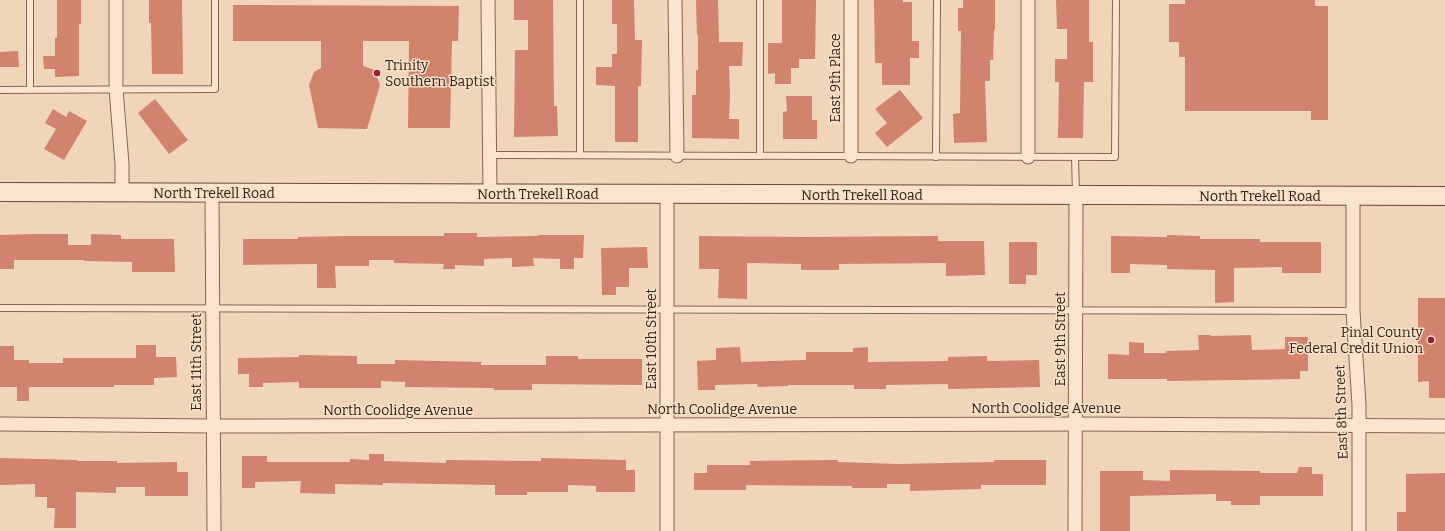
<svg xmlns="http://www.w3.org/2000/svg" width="1445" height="531" viewBox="0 0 1445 531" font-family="Bitter,serif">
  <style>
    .building { fill: #d1836d }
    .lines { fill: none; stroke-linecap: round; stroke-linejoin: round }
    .lane-casing { stroke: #876553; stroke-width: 8 }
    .street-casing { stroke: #876553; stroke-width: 15 }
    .secondary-casing { stroke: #684637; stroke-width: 20 }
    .lane { stroke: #fbe4cd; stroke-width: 6 }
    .street { stroke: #fbe4cd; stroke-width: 13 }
    .secondary { stroke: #fbe4cd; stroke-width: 18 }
    .poi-dot { fill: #992038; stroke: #f7e1c9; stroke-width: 1.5 }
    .labels { text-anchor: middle; stroke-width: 3; stroke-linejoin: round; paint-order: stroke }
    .poi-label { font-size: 14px; fill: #352119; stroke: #f7e1c9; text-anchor: start }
    .street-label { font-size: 14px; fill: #352119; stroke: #f7e1c9 }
  </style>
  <rect width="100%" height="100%" fill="#f0d5b9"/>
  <g class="building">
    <path d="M57,0H81V24H79V76L55,77V69H44L43,56H55V38H57Z"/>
    <path d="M149,0H182L183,74H152L151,23H149Z"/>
    <path d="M514,0H553L554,106H557L558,136L514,137L515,50H528V20H514Z"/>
    <path d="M612,0H634L635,40H642L641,86H638V142H615V86L596,85V67H612V54H617V24H612Z"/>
    <path d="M696,0H718L719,42H743L742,66H729L730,95L729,119H739V139L692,138V95H696V70H698V34H697Z"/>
    <path d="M782,0H816L815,59H799V68H791V84H775V73L768,74V43H782Z"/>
    <path d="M874,0H903V2H912V41H919V58H910V85H882V63H875Z"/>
    <path d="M963,0H995V30H994L993,60H990V81H985L987,142L954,143L953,114L960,113L961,31H958V8H963Z"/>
    <path d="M1056,0H1089V42H1093V82H1084L1083,138H1058L1059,82H1055V59H1067V29H1057Z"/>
    <path d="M1185,0H1315V6H1328V120H1311V111H1185V57H1179V42H1169V4H1185Z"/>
    <path d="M233,5L459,6L458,41H452L450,128H408L409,41H363V66L375,70L380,85L367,129L318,128L309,85L314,72L321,68V41H233Z"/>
    <path d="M18,51L19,67H0V52Z"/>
    <path d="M900,90L923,118L887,147L875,133L887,123L875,109Z"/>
    <path d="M786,96H812V120H817V139H783V112L787,111Z"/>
    <path d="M155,99L188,140L169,154L138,113Z"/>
    <path d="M53,109L66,117L69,111L87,121L64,160L44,149L56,129L45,123Z"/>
    <path d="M444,233H477V237L538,236V235H584L583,258H574V269H560V259L533,258L534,266L512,267V258L484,259V266L455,265V269H443L444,264L394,263V260H369V266H335L336,288H317V264L243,265V239H298V237L348,236H444Z"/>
    <path d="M35,234H68V245H91V234L121,235V239H174L175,272H132V262L84,261V260H14V269H0V235Z"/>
    <path d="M1167,235L1200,236V239H1260V242H1321V273H1282V267L1234,268V302L1215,303V270L1167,269V265L1130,264V273H1111V236L1167,237Z"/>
    <path d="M699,236L801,237L938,236V241H984L985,275L946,276V263L839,264V270H801V264L747,263V299L718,298L719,269H699Z"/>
    <path d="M1009,242H1037V275H1026V284H1009Z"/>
    <path d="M647,247L648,268H629V287H616V295H602L601,248Z"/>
    <path d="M1418,298H1445V398H1429V381L1418,382Z"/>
    <path d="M1198,335H1211V336L1251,335L1252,350L1285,349V337H1308V371H1300V379L1167,381V379H1108V354L1129,355V342L1144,343V353H1166V351L1199,350Z"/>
    <path d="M136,345H156V357H176L177,377L154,378V385H114V387H29V401H17V387H0V346H14V360H29V363H63V358H136Z"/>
    <path d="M740,347L741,362L806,360V352H853V348L868,347V362L948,361V357L987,356V361L1039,360L1040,387L948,389V384L886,385V389H854V385H788V386L758,387L757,384L715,385V390H698L697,361L716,360V348Z"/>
    <path d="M299,355L357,356V364H395V360L481,362V365H546V356H578V359H642V385L532,384V390H494V388L405,387V382L381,381V388H299V382L263,383V387H249V374H238V358L299,357Z"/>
    <path d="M369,454H384V461L446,463V460L541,461V458L626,460V470H635V492H596V486L568,485V492H527V495H495V485L383,483V485L335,484V494L300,493L301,481L255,482V488H242V456H267V462H350V459L369,460Z"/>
    <path d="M0,458L77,460V461H117V463L177,462V472H188V496H145V487H116V493L76,492V528H54L55,508H47V497H35V484L0,485Z"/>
    <path d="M838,460V462L898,464L994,462V460H1046V485H981V489L910,491V484H887V488H852V486L746,485V490H694V473H707V465H750V461Z"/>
    <path d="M1299,467H1312V474H1323V496H1260V505H1231V501H1216V494L1130,496V531H1100V471H1143V480L1170,481V470L1260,471V473H1297Z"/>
    <path d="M1445,473V531H1397V512H1406V474Z"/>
  </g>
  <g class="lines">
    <g class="lane-casing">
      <g id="lane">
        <path d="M30,0V89"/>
        <path d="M580,0V155"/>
        <path d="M0,90L215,89V0"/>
        <path d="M489,155L1115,157L1116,0"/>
        <path d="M760,156V0"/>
        <path d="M936,157L937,0"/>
        <path d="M1075,157L1076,194"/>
        <path d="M0,308L1353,311"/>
      </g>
    </g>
    <g class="street-casing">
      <g id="street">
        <path d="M116,0V89L122,164V193"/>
        <path d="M488,0L490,194"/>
        <path d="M675,0L677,156"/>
        <path d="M851,0V156"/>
        <path d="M1028,157V0"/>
        <path d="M212,193L214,531"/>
        <path d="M667,194V531"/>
        <path d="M1353,196V311L1359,405V531"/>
        <path d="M0,424L213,426L1076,424L1445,426"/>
        <path d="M1075,531L1076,195"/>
      </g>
    </g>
    <g class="secondary-casing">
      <path id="secondary" d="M0,192L1445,196"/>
    </g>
    <use href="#lane" class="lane"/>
    <use href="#street" class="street"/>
    <use href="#secondary" class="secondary"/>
  </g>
  <g class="poi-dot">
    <circle cx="377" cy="73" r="4"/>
    <circle cx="1431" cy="340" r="4"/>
  </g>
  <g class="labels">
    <g class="poi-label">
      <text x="385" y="70">Trinity<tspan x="385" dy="16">Southern Baptist</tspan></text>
      <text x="1423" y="337" text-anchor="end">Pinal County<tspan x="1423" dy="16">Federal Credit Union</tspan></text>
    </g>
    <g class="street-label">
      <text transform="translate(835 78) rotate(-90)" y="5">East 9th Place</text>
      <text x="214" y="198">North Trekell Road</text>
      <text x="538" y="199">North Trekell Road</text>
      <text x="862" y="200">North Trekell Road</text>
      <text x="1260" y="201">North Trekell Road</text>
      <text transform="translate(651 339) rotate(-90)" y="5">East 10th Street</text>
      <text transform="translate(1060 339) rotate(-90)" y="5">East 9th Street</text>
      <text transform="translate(196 362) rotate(-90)" y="5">East 11th Street</text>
      <text x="1046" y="413">North Coolidge Avenue</text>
      <text x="722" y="414">North Coolidge Avenue</text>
      <text x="398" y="415">North Coolidge Avenue</text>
      <text transform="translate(1341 412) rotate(-92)" y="5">East 8th Street</text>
    </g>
  </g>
</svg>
